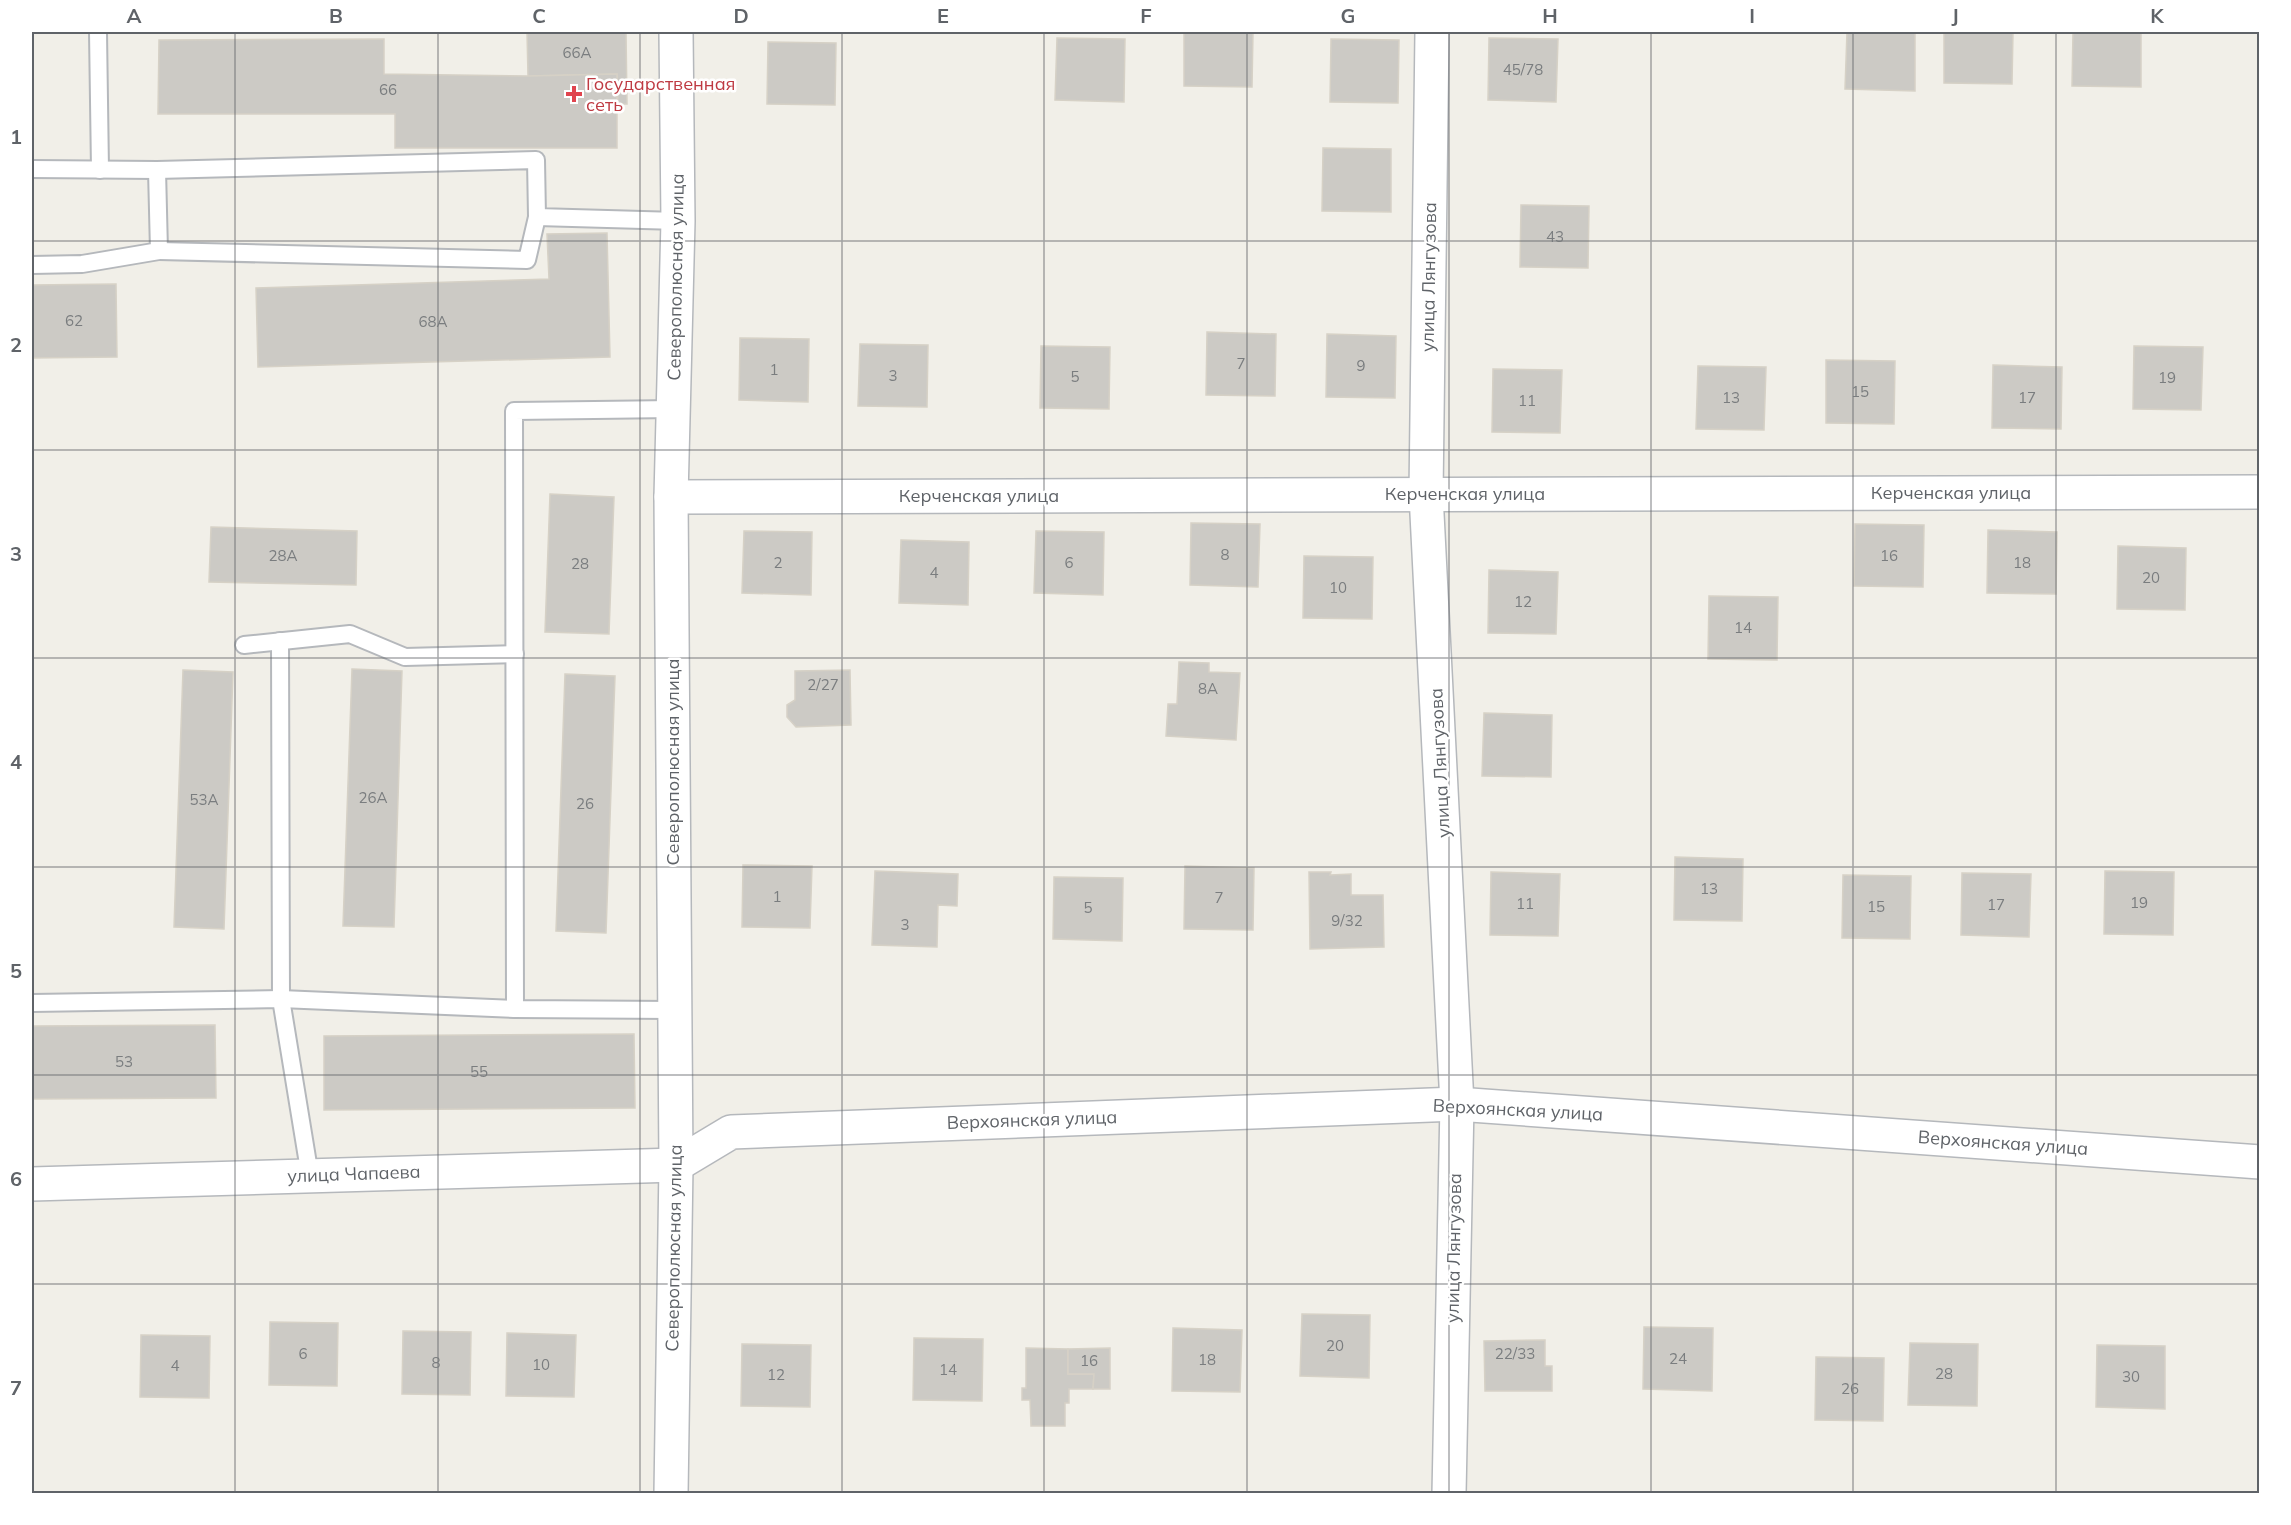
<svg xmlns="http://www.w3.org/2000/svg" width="2291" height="1525" viewBox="0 0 2291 1525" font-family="Mulish,sans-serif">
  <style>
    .building { fill: #cccac5; stroke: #d6d1c6; stroke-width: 1.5 }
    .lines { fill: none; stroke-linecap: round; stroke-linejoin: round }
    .service-casing { stroke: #b5b8bc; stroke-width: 20 }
    .minor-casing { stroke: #b5b8bc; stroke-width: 36 }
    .service { stroke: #fff; stroke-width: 16 }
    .minor { stroke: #fff; stroke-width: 33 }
    .grid { fill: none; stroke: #5f6368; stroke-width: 1.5; stroke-opacity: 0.55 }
    .health-dot { fill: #e0444e; stroke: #fff; stroke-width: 2 }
    .labels { text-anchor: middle; stroke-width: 5; stroke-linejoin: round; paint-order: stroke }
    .number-label { font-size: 15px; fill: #7a7d7f }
    .health-label { font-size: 18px; fill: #be3a42; stroke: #fff; text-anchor: start }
    .street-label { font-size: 18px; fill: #5f6368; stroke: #fff }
    .neatline { fill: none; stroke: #5f6368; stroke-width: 2 }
    .grid-label { font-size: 20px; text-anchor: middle; font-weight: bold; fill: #5f6368 }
  </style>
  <rect width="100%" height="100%" fill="#f1efe8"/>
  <g class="building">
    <path d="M527,32H626L627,104H618L617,74L528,76Z"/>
    <path d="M1184,32H1253L1252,87L1184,86Z"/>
    <path d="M1847,32H1915V91L1845,89Z"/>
    <path d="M1944,32H2013L2012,84L1944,83Z"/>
    <path d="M2073,32H2141V87L2072,86Z"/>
    <path d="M1057,38L1125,39L1124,102L1055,100Z"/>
    <path d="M1489,38L1558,39L1556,102L1488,100Z"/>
    <path d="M384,39V74L528,76L617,74V148H395V114H158L159,40Z"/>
    <path d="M1331,39L1399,40L1398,103L1330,102Z"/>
    <path d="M768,42L836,43L835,105L767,104Z"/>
    <path d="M1323,148L1391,149V212L1322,211Z"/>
    <path d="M1521,205L1589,206L1588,268L1520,267Z"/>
    <path d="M607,233L610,357L258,367L256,288L549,279L547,234Z"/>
    <path d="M116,284L117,357L32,358V285Z"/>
    <path d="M1207,332L1276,334L1275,396L1206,395Z"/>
    <path d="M1327,334L1396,336L1395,398L1326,397Z"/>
    <path d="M740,338L809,339L808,402L739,400Z"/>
    <path d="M860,344L928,345L927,407L858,406Z"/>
    <path d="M1041,346L1110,347L1109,409L1040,408Z"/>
    <path d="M2134,346L2203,347L2201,410L2133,409Z"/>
    <path d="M1826,360L1895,361L1894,424L1826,423Z"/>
    <path d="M1993,365L2062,367L2061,429L1992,428Z"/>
    <path d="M1698,366L1766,367L1764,430L1696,429Z"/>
    <path d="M1493,369L1562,370L1560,433L1492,432Z"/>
    <path d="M550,494L614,497L609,634L545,632Z"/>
    <path d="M1191,523L1260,524L1258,587L1190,585Z"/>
    <path d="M1855,524L1924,525L1923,587L1854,586Z"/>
    <path d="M211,527L357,531L356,585L209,582Z"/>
    <path d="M1988,530L2057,532L2056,594L1987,593Z"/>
    <path d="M744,531L812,532L811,595L742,593Z"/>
    <path d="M1036,531L1104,532L1103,595L1034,593Z"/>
    <path d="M901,540L969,542L968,605L899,603Z"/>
    <path d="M2118,546L2186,548L2185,610L2117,609Z"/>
    <path d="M1304,556L1373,557L1372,619L1303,618Z"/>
    <path d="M1489,570L1558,572L1556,634L1488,633Z"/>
    <path d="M1709,596L1778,597L1777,660L1708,659Z"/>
    <path d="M1179,662L1209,663V672L1240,673L1236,740L1166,736L1168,704H1177Z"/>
    <path d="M352,669L402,671L394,927L343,926Z"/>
    <path d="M183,670L233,672L224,929L174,927Z"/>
    <path d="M850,670L851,725L796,727L787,717V705L795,700V671Z"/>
    <path d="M565,674L615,676L606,933L556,931Z"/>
    <path d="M1484,713L1552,715L1551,777L1482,776Z"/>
    <path d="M1675,857L1743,859L1742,921L1674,920Z"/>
    <path d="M743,865L812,866L810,928L742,927Z"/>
    <path d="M1185,866L1254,868L1253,930L1184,929Z"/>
    <path d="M875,871L958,874L957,906L938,905L937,947L872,945Z"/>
    <path d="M2105,871L2174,872L2173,935L2104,934Z"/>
    <path d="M1309,872H1331L1330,875L1351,874V895H1383L1384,947L1310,949Z"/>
    <path d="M1491,872L1560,874L1558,936L1490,935Z"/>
    <path d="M1962,873L2031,874L2029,937L1961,935Z"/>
    <path d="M1843,875L1911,876L1910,939L1842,938Z"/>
    <path d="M1054,877L1123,878L1122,941L1053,939Z"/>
    <path d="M215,1025L216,1098L32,1099V1026Z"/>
    <path d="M634,1034L635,1108L324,1110V1036Z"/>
    <path d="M1302,1314L1370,1315L1369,1378L1300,1376Z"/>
    <path d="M270,1322L338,1323L337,1386L269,1385Z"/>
    <path d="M1644,1327L1713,1328L1712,1391L1643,1389Z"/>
    <path d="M1173,1328L1242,1330L1240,1392L1172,1391Z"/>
    <path d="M403,1331L471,1332L470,1395L402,1394Z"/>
    <path d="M507,1333L576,1335L574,1397L506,1396Z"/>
    <path d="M141,1335L210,1336L209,1398L140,1397Z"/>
    <path d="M914,1338L983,1339L982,1401L913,1400Z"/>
    <path d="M1545,1340V1366H1552V1391H1485L1484,1341Z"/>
    <path d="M1910,1343L1978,1344L1977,1406L1908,1405Z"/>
    <path d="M742,1344L811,1345L810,1407L741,1406Z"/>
    <path d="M2097,1345L2165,1346V1409L2096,1407Z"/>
    <path d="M1026,1348L1068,1349V1374H1094L1093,1389H1069V1403H1065V1426H1031L1030,1400H1022V1388H1026Z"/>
    <path d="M1110,1348V1389H1093L1094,1374H1068V1349Z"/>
    <path d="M1816,1357L1884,1358L1883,1421L1815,1420Z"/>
  </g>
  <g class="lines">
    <g class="service-casing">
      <g id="service">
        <path d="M98,32L100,170"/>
        <path d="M32,169L157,170L536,160L537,217L678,221"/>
        <path d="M159,251L527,260L537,217"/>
        <path d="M32,265L82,264L159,251L157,170"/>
        <path d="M280,641L281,999L310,1176"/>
        <path d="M244,645L350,634L405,657L515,654"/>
        <path d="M32,1003L281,999L515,1009L675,1010"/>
        <path d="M515,1009L514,411L674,409"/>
      </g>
    </g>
    <g class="minor-casing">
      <g id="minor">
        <path d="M1432,32L1426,494L1457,1104L1449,1494"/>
        <path d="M671,497L2260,492"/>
        <path d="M32,1184L676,1165L731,1132L1457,1104L2260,1162"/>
        <path d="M671,1494L676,1165L671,497L678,221L676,32"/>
      </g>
    </g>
    <use href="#service" class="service"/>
    <use href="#minor" class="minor"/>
  </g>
  <path class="grid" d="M235,32V1494M438,32V1494M640,32V1494M842,32V1494M1044,32V1494M1247,32V1494M1449,32V1494M1651,32V1494M1853,32V1494M2056,32V1494M32,241H2260M32,450H2260M32,658H2260M32,867H2260M32,1075H2260M32,1284H2260"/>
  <path class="health-dot" d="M571 85h6v6h6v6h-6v6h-6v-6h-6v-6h6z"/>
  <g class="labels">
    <g class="number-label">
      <text x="577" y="58">66А</text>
      <text x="1523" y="75">45/78</text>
      <text x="388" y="95">66</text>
      <text x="1555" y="242">43</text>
      <text x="74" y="326">62</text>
      <text x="433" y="327">68А</text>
      <text x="1241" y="369">7</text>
      <text x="1361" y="371">9</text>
      <text x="774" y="375">1</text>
      <text x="893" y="381">3</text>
      <text x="1075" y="382">5</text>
      <text x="2167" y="383">19</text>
      <text x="1860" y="397">15</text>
      <text x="1731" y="403">13</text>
      <text x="2027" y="403">17</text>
      <text x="1527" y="406">11</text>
      <text x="1225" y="560">8</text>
      <text x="283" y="561">28А</text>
      <text x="1889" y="561">16</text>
      <text x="778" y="568">2</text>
      <text x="1069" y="568">6</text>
      <text x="2022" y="568">18</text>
      <text x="580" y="569">28</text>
      <text x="934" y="578">4</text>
      <text x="2151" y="583">20</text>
      <text x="1338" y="593">10</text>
      <text x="1523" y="607">12</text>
      <text x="1743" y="633">14</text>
      <text x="823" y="690">2/27</text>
      <text x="1208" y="694">8А</text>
      <text x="373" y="803">26А</text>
      <text x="204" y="805">53А</text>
      <text x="585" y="809">26</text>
      <text x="1709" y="894">13</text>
      <text x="777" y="902">1</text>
      <text x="1219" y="903">7</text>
      <text x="2139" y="908">19</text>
      <text x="1525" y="909">11</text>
      <text x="1996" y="910">17</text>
      <text x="1876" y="912">15</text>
      <text x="1088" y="913">5</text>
      <text x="1347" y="926">9/32</text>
      <text x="905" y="930">3</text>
      <text x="124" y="1067">53</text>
      <text x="479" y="1077">55</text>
      <text x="1335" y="1351">20</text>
      <text x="303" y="1359">6</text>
      <text x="1515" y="1359">22/33</text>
      <text x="1678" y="1364">24</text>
      <text x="1207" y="1365">18</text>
      <text x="1089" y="1366">16</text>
      <text x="436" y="1368">8</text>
      <text x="541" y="1370">10</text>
      <text x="175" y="1371">4</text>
      <text x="948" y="1375">14</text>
      <text x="1944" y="1379">28</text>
      <text x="776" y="1380">12</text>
      <text x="2131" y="1382">30</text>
      <text x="1850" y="1394">26</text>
    </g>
    <g class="health-label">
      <text x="586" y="90">Государственная<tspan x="586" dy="21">сеть</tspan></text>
    </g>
    <g class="street-label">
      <text transform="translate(676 277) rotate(-89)" y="6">Северополюсная улица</text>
      <text transform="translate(1429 277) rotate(-89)" y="6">улица Лянгузова</text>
      <text x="1951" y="499">Керченская улица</text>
      <text x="1465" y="500">Керченская улица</text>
      <text x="979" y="502">Керченская улица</text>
      <text transform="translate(673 762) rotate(-90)" y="6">Северополюсная улица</text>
      <text transform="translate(1440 763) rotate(-93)" y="6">улица Лянгузова</text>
      <text transform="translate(1518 1110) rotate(3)" y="6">Верхоянская улица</text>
      <text transform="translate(1032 1120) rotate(-2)" y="6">Верхоянская улица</text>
      <text transform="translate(2003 1143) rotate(4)" y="6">Верхоянская улица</text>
      <text transform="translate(354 1174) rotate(-2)" y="6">улица Чапаева</text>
      <text transform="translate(674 1248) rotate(-89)" y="6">Северополюсная улица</text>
      <text transform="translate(1454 1248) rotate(-89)" y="6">улица Лянгузова</text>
    </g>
  </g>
  <rect width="2291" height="1525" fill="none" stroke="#ffffff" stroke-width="66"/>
  <rect x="33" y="33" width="2225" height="1459" class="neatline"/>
  <g class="grid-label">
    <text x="134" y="23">A</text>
    <text x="336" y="23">B</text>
    <text x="539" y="23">C</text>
    <text x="741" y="23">D</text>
    <text x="943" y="23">E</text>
    <text x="1146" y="23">F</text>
    <text x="1348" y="23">G</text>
    <text x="1550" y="23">H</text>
    <text x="1752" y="23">I</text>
    <text x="1955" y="23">J</text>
    <text x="2157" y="23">K</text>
    <text x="16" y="144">1</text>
    <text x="16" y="352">2</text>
    <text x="16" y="561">3</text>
    <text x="16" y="769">4</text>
    <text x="16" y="978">5</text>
    <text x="16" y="1186">6</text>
    <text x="16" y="1395">7</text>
  </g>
</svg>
